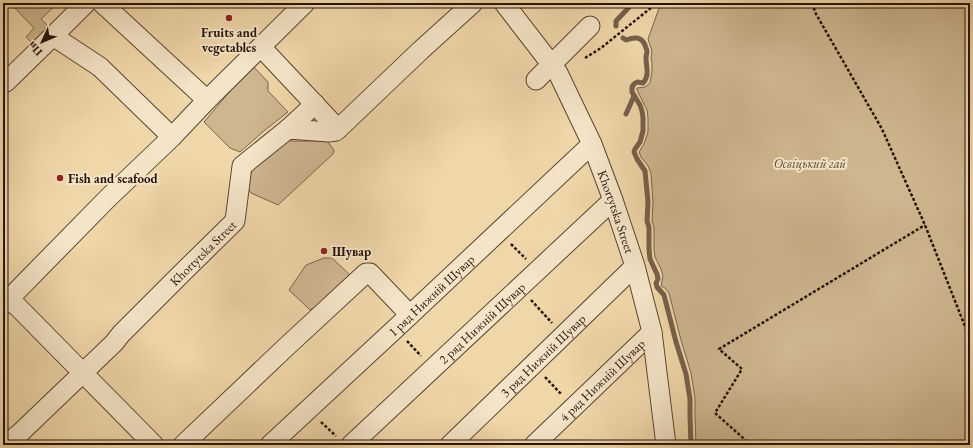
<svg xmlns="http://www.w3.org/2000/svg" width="973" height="448" viewBox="0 0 973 448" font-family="'EB Garamond',serif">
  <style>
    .green { fill: #ceb68f; stroke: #7a644c }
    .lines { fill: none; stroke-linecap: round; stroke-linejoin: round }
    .stream { stroke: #76604a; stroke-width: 5 }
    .minor-casing { stroke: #584432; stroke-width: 21 }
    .path { stroke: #26130a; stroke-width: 2.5; stroke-dasharray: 3 2; stroke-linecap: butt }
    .minor { stroke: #f5e5c8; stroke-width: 19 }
    .poi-dot { fill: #8f2418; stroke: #f5e5c8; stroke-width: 1.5 }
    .labels { text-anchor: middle; stroke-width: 4; stroke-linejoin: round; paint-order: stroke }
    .poi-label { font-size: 13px; font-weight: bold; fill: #26130a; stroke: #f5e5c8; text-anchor: start }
    .park-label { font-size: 13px; font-style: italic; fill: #614c39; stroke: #f5e5c8 }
    .street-label { font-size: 13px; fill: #26130a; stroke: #f5e5c8 }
  </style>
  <rect width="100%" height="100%" fill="#f0d7aa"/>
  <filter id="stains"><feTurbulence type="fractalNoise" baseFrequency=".005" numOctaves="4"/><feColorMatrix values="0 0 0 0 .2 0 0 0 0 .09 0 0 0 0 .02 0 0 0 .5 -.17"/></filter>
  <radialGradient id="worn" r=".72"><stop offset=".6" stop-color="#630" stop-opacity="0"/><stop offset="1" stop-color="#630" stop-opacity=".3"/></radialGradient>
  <g class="green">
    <path d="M10,3H58L41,19L51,29L34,45L26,37L34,28Z"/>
    <path d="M661,3H970V445H696L695,416V398L691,373L681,340L669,293L665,288L661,286L663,276L661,269L655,257L654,249V227L652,221L653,202L651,173L648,166L641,157L639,152L644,144L648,132V118L647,110L637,90V88L645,87L650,83L652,71V62L651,58L652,51L648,39Z"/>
    <path d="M252,65L268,82V91L288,112L265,130L240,152L230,148L204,122Z"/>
    <path d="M288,141H327L334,150L333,154L278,205L251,193L245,184L254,166Z"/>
    <path d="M324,258H332L351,276L334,297L310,310L289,290L306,265Z"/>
  </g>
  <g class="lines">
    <g class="stream">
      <path d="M616,26V21L633,3"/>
      <path d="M623,38L626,40C634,37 641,36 645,45C645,46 647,50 647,51C647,53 646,55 646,58C646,66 650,76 643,83L637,82L634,84L632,87V92L640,105L642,111L643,118V131L640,142L635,149L634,152L637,159L645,171L648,202L647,221L649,227V249L650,259L657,274L658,279L656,283L657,287L664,295L676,342L686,374L690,399V416L691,445"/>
      <path d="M626,114L634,96"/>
    </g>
    <g class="minor-casing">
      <g id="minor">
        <path d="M86,3L53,36L100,67L172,137"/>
        <path d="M102,3L207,100"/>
        <path id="s1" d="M504,3L558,73L592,144L613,200L635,266L652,332L666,445"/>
        <path d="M261,47L338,129"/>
        <path d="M3,79L6,82L53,36"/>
        <path d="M536,80L590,26"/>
        <path d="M288,129L315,104"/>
        <path d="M9,298L154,445"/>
        <path d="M3,305L108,198L172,137L207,100L305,3"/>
        <path id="s2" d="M5,445L19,434L114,343L121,334L181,274L235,221L242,166L288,129L329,132L336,131L421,50L473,3"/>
        <path d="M183,445L285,348L366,273H370L410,315"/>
        <path id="s3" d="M270,445L395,329L592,144"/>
        <path id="s4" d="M351,445L613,200"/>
        <path id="s5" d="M450,445L635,266"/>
        <path id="s6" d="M534,445L652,332"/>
      </g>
    </g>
    <g class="path">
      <path d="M812,3L816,14L882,129L925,225L970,339"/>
      <path d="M585,58L601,48L657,3"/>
      <path d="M511,244L526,259"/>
      <path d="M531,300L552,323"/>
      <path d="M407,341L421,356"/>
      <path d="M545,377L562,395"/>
      <path d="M321,422L336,436"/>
      <path d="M751,445L715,413L742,369L719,349L925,225"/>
    </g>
    <use href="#minor" class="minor"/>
  </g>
  <g class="poi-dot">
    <circle cx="229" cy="18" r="4"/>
    <circle cx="60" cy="178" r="4"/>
    <circle cx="324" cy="251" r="4"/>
  </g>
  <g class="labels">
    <g class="poi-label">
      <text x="229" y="37" text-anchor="middle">Fruits and<tspan x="229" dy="15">vegetables</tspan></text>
      <text x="68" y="183">Fish and seafood</text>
      <text x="332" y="256">Шувар</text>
    </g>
    <g class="park-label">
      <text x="810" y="168">Освіцький гай</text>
    </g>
    <g class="street-label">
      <text dy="5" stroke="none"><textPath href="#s1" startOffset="239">Khortytska Street</textPath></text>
      <text dy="5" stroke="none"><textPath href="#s2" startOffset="276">Khortytska Street</textPath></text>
      <text dy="5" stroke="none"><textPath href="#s3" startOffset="220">1 ряд Нижній Шувар</textPath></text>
      <text dy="5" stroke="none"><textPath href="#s4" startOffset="179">2 ряд Нижній Шувар</textPath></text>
      <text dy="5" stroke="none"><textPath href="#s5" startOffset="129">3 ряд Нижній Шувар</textPath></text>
      <text dy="5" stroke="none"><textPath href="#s6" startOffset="94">4 ряд Нижній Шувар</textPath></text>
    </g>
  </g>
  <rect width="973" height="448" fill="none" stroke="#f0d7aa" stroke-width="16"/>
  <rect x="4" y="4" width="965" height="440" fill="none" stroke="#26130a" stroke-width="2"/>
  <rect x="8" y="8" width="957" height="432" fill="none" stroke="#26130a"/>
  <g transform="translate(42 42) rotate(226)" stroke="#f5e5c8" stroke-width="3" paint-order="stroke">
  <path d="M0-3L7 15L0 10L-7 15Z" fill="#26130a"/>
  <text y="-6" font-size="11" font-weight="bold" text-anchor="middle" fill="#26130a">Пн</text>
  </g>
  <rect width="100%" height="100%" filter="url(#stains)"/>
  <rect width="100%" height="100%" fill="url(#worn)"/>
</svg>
